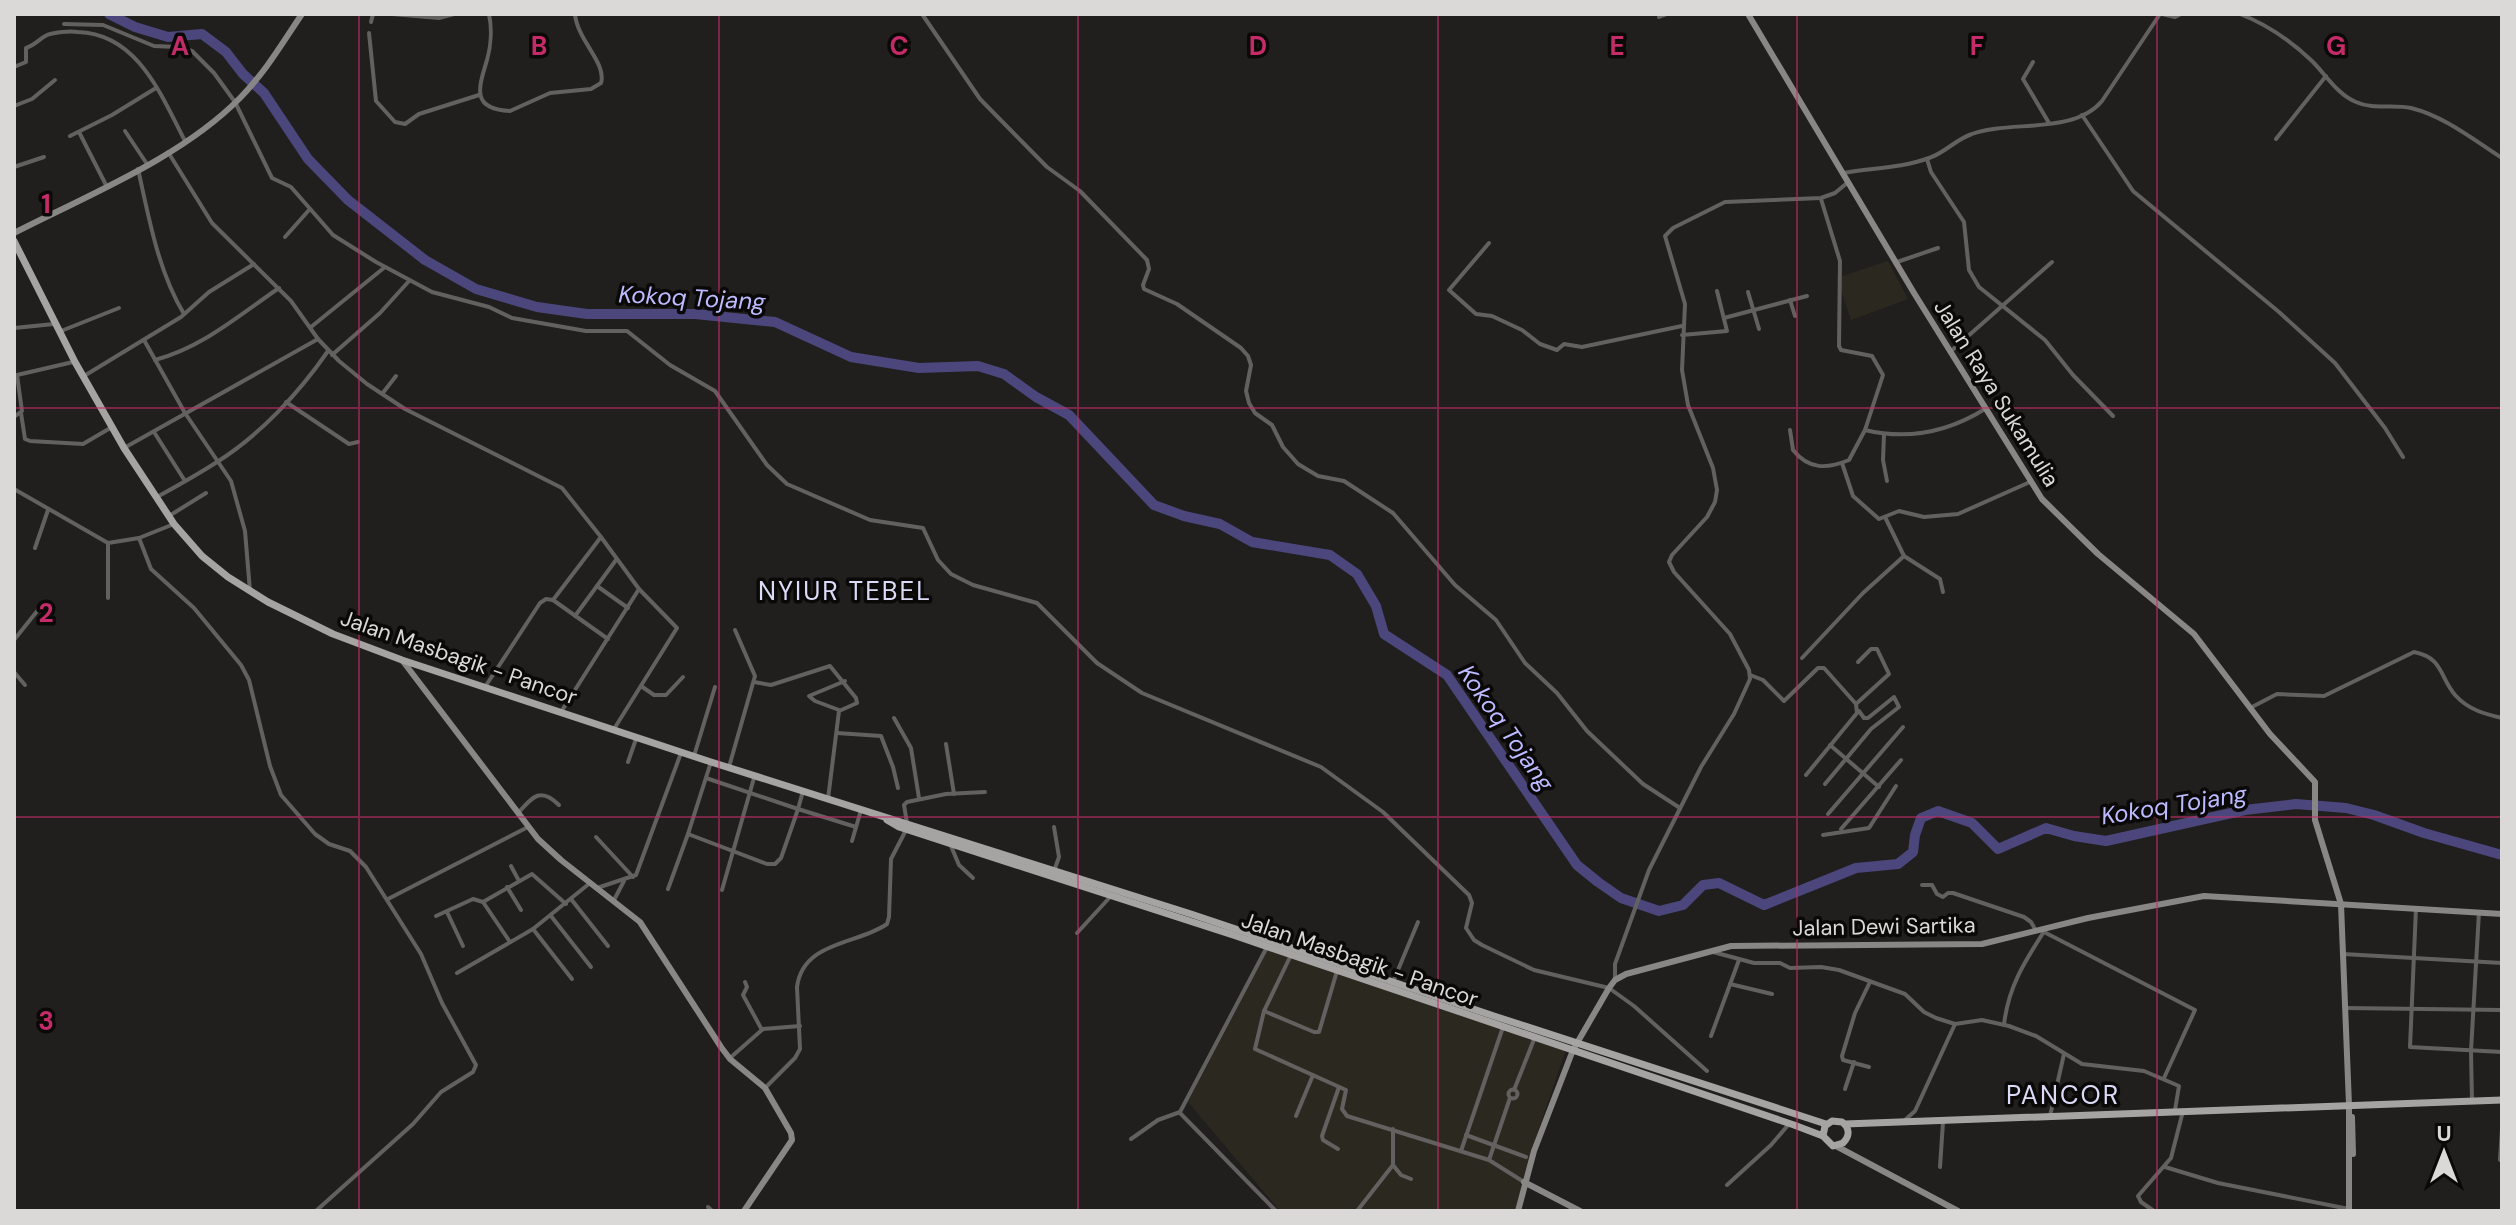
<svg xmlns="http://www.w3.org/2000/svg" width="2516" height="1225" viewBox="0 0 2516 1225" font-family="'DM Sans',sans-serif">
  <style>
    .built { fill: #2b2820 }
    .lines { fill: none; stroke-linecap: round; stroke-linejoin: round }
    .river { stroke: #4b477d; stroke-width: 10 }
    .street { stroke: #626160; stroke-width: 4 }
    .secondary { stroke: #888785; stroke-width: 6 }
    .primary { stroke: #a5a4a2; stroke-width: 7 }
    .grid { fill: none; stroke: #c42b68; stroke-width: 2; stroke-opacity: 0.55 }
    .labels { text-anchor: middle; stroke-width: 7; stroke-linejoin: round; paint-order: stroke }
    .street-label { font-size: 22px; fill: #dad9d8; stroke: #0a0908 }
    .water-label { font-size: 24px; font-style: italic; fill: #bcbbff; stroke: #0a0908 }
    .quarter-label { font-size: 26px; letter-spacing: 2px; fill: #dbdbf8; stroke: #0a0908 }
    .grid-label { font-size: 26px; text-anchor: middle; font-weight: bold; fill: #c42b68; stroke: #0a0908; stroke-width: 7; stroke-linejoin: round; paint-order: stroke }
  </style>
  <rect width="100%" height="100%" fill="#201f1d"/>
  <g class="built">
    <path d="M1888,261L1908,299L1851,320L1837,278Z"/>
    <path d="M1268,949L1566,1050L1529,1157L1515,1211H1280L1188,1102Z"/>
  </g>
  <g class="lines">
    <path class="river" d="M109,14L135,27L168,37L202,34L226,52L243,74L264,93L308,159L348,200L425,260L476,289L537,307L587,314H695L775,322L851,357L919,368L978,366L1004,374L1036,397L1069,415L1154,505L1184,516L1220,524L1252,542L1330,555L1357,574L1376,606L1384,634L1447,675L1577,865L1598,882L1621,898L1659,911L1683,905L1703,885L1719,883L1764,905L1856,868L1898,864L1913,852L1915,835L1921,818L1938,811L1972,823L1998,849L2046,828L2074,836L2106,841L2245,810L2296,804L2346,808L2374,815L2424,833L2502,855"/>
    <g class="street">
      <path d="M392,14L439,18L454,14"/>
      <path d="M489,14C492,28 491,46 487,60C479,87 470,109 510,111L550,93L591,89L601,83C607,63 577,40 575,14"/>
      <path d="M922,14L980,99L1047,167L1080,191L1147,260L1149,269L1143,285L1144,289L1177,304L1241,348L1248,356L1251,365L1246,391L1249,403L1255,413L1272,425L1283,447L1298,464L1318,476L1344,481L1393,513L1455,585L1496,620L1525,663L1557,693L1587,731L1643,784L1680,808"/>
      <path d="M2162,14L2175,17L2181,14"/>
      <path d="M2240,14C2266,24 2292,42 2312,61C2326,75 2338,95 2356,102C2373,110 2393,104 2411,108C2444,116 2474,140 2502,158"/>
      <path d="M1659,17L1667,14"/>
      <path d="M371,22L373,14"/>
      <path d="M64,24L103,25L154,46L178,47L192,51L214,73L235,102L272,178L291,187L333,235L376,262L432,292L489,307L512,318L586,331H627L670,365L715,391L767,465L787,484L870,520L923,528L938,560L951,574L973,585L1037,603L1097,663L1142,693L1321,767L1383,812L1469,895L1472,903L1466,928L1474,940L1482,945L1534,970L1609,988L1634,1006L1707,1071"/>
      <path d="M369,33L376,101L395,122L405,124L419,114L479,95"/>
      <path d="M2033,62L2023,79L2049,123"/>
      <path d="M14,67L26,62V48C35,45 39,39 47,35C55,32 70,31 78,32C138,34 161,95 185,141"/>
      <path d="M14,106L32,99L55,80"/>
      <path d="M2082,115L2133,191L2279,312L2335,363L2385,428L2403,457"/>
      <path d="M125,131L147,164"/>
      <path d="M79,132L106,185"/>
      <path d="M70,136L112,115L156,88"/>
      <path d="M2276,139L2326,76"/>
      <path d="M168,152L212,223L291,301L318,339L339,361L367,384L405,409L562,488L601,537"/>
      <path d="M1927,159L1931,172L1964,222L1969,270L1979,287L2045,340L2073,375L2113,416"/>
      <path d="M14,167L44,157"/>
      <path d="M138,169C149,218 158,271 184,314"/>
      <path d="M1844,173C1872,168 1902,168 1929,158C1945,153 1956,139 1972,134C2009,120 2074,135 2102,101L2160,14"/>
      <path d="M285,237L309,210"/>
      <path d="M1489,243L1449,290L1476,314L1492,316L1522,330L1540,344L1557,350L1564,344L1582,347L1682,326"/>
      <path d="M1897,262L1938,248"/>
      <path d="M1748,292L1759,329"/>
      <path d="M1790,300L1795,316"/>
      <path d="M1724,318L1807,296"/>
      <path d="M311,327L385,267"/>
      <path d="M14,328L54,324"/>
      <path d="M61,331L119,308"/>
      <path d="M1682,335L1727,331L1717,291"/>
      <path d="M144,340L185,413L231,481L245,531L250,591"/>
      <path d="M1950,352L2052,262"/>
      <path d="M332,355L380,313L409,281"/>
      <path d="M155,360C203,347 238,316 279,288"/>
      <path d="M84,376L181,317L209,292L254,264"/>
      <path d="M382,394L396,376"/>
      <path d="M286,402L349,444L358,442"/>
      <path d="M21,413L25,439L30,441L83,444L112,427"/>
      <path d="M14,417L22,411L17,375L73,362"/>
      <path d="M1790,430L1793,450C1809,470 1827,469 1849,460L1865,430L1883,375L1872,356L1841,350L1839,346L1840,261L1821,199"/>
      <path d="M1865,430C1907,440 1948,432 1985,409"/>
      <path d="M154,432L185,481"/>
      <path d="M1884,434L1883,460L1887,481"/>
      <path d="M124,448L318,339"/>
      <path d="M1842,463L1853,496L1879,519L1899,511L1924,517L1958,514L2030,482"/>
      <path d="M14,489L108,543L139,538L174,524"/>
      <path d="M157,497C177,486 197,475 217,462C260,435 299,393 328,351"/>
      <path d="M169,516L206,493"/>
      <path d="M1885,517L1904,556L1940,579L1943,592"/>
      <path d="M139,538L151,569L194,608L241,665L249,680L270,766L281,795L315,834L329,844L350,851L366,867L421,954L442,1003L476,1065L473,1072L441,1092L413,1124L317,1210"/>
      <path d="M108,543V598"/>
      <path d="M35,548L48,510"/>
      <path d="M597,586L628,608"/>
      <path d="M553,600L608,639"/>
      <path d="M575,616L616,560"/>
      <path d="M14,640L38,610"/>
      <path d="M1802,658L1863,593L1904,556"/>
      <path d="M14,672L25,685"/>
      <path d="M1750,675L1763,680L1784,701L1818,668H1824L1856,704L1857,713L1806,775"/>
      <path d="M754,682L771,685L830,666L856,698L857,703L839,711L828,799"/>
      <path d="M641,686L654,695H666L683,677"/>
      <path d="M485,687L540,603L546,599L553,600L601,537L639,589L677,628L614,729"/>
      <path d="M1856,704L1889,674L1877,649H1871L1858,662"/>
      <path d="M2250,708L2277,694L2324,696L2414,652C2444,658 2439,677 2456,696C2469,710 2485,714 2502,718"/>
      <path d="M839,710L815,701L809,696L845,681"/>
      <path d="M561,712L639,589"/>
      <path d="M894,718L911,748L919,798"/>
      <path d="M837,733L881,736L893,767L898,788"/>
      <path d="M946,744L954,794"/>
      <path d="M1830,745L1879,787"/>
      <path d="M694,756L715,687"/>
      <path d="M628,762L636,739"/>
      <path d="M729,767L755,676L735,630"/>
      <path d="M1825,784L1871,729L1899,707L1894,697L1868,718H1864L1859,711"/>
      <path d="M803,791L798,809L856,827"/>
      <path d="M519,812C533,796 541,787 559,805"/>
      <path d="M1828,814L1903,727"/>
      <path d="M907,823L904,805L907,802L946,794L985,792"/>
      <path d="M1841,829L1901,760"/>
      <path d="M688,834L767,864H775L781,858L796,815L798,809L706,778"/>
      <path d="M1823,835L1869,828L1896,786"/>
      <path d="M596,837L633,877"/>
      <path d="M852,841L861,810"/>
      <path d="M951,846L959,865L973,878"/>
      <path d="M511,866L519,881"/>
      <path d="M1054,871L1059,857L1054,827"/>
      <path d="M1922,885H1932L1937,894L1943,897L1948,893H1953L2024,917L2031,922L2035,929"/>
      <path d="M507,887L521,910"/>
      <path d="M597,888L636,875L681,753"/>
      <path d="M668,889L688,834L711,762"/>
      <path d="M722,890L754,778"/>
      <path d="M388,899L528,827"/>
      <path d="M571,899L608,946"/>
      <path d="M614,900L624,881"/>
      <path d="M2416,908L2410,1047L2502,1052"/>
      <path d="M447,912L463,946"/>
      <path d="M436,916L473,899L483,902"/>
      <path d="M551,916L591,967"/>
      <path d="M533,929L572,979"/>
      <path d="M2044,932L2195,1010L2164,1078"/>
      <path d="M1077,933L1111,896"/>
      <path d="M510,942L483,902L532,874L566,904"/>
      <path d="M1713,952L1754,963H1780L1790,968L1821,967L1839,970L1905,994L1924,1012L1936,1018L1955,1024L1982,1020L2009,1026L2036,1036L2082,1064L2144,1071L2179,1086L2175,1110"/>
      <path d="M2343,954L2502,963"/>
      <path d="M1291,955L1264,1011L1255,1049L1346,1090L1342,1109L1347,1116L1489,1160"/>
      <path d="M457,973L533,929L590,883"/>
      <path d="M1615,980V964L1649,870L1701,767L1734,714L1750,679L1749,670L1730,634L1674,572L1669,562L1672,555L1707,517L1715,502L1717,490L1713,468L1688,405L1682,370L1685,304L1665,236L1673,228L1725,202L1821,198L1835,193L1847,183"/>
      <path d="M745,982L747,987L743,995L762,1030"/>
      <path d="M1393,982L1418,922"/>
      <path d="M1730,984L1772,994"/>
      <path d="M2345,1008L2502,1010"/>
      <path d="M1264,1011L1314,1032H1319L1337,971"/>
      <path d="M2004,1025C2008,987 2025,961 2045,930"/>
      <path d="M1711,1036L1739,960"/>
      <path d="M730,1058L763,1029L800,1026"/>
      <path d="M1869,1067L1843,1060L1842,1056L1855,1013L1870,982"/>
      <path d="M765,1088L795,1058L800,1049L797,987C803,941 857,945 887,924L889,917L891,859L906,830"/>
      <path d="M1845,1089L1854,1062"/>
      <circle cx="1513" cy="1094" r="4.5"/>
      <path d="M1514,1090L1535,1037"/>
      <path d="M1510,1098L1489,1160L1524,1182"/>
      <path d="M2472,1101L2471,1051L2479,912"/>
      <path d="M1180,1112L1267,947"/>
      <path d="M1180,1113L1276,1211"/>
      <path d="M1296,1116L1313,1075"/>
      <path d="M2050,1116L2064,1054"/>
      <path d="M1905,1120L1915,1111L1955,1024"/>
      <path d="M1466,1135L1526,1157"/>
      <path d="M1131,1139L1158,1120L1180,1112"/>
      <path d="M1338,1149L1323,1140L1322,1136L1339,1087"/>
      <path d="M1461,1151L1503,1027"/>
      <path d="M2500,1160L2502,1129"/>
      <path d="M1393,1165V1129"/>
      <path d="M1940,1167L1943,1122"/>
      <path d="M2165,1167L2218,1183L2349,1209"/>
      <path d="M1727,1185L1771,1145L1789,1124"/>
      <path d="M708,1207L712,1211"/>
      <path d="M1357,1211L1393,1165L1401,1175L1411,1179"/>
      <path d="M2154,1211L2141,1202L2138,1196L2171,1158L2183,1111"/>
    </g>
    <g class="secondary">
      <path d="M1748,14L1914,293L2042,499L2098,554L2194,634L2270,734L2315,782V820L2341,904L2349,1105V1211"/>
      <path d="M14,233C88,195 181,158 240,98C267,70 281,45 302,14"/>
      <path d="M402,660L538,839L561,860L640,922L721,1047L730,1059L765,1088L791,1133L792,1140L744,1211"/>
      <path d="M2352,1117L2353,1154"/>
      <path d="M1836,1146L1958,1211"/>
      <path d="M1524,1182L1580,1211"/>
      <path d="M1518,1211L1534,1151L1573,1050L1609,988L1615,980L1626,974L1731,946L1982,944L2088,918L2204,896L2502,914"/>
    </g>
    <g class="primary">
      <path d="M14,241L75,362L124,448L174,524L202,556L228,577L268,602L333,634L402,660L711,762L1191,914L1497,1017L1826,1124"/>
      <path d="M887,820L899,827L1236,936L1794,1125L1823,1136L1833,1146L1843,1143C1850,1136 1850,1128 1842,1122L1832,1121L1825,1126L1823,1136"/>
      <path d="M1845,1124L2502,1100"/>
    </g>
  </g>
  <path class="grid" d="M359,14V1211M719,14V1211M1078,14V1211M1438,14V1211M1797,14V1211M2157,14V1211M14,408H2502M14,817H2502"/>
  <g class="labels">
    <g class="street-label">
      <text transform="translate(1997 393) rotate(58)" y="8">Jalan Raya Sukamulia</text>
      <text transform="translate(459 657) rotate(19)" y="8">Jalan Masbagik - Pancor</text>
      <text transform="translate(1884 926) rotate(-1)" y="8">Jalan Dewi Sartika</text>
      <text transform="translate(1360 959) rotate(19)" y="8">Jalan Masbagik - Pancor</text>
    </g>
    <g class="water-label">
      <text transform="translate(692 298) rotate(3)" y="8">Kokoq Tojang</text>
      <text transform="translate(1506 728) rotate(55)" y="8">Kokoq Tojang</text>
      <text transform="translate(2174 805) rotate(-9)" y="8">Kokoq Tojang</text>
    </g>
    <g class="quarter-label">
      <text x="845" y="600">NYIUR TEBEL</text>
      <text x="2063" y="1104">PANCOR</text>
    </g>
  </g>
  <g class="grid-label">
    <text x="180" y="55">A</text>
    <text x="539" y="55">B</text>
    <text x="899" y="55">C</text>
    <text x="1258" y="55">D</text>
    <text x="1617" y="55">E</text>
    <text x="1977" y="55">F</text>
    <text x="2336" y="55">G</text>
    <text x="46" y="213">1</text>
    <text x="46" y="622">2</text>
    <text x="46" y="1030">3</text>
  </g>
  <rect width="2516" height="1225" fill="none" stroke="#dad9d8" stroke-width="32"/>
  <g transform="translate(2444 1153)" stroke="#0a0908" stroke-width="6" paint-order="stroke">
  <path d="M0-6L14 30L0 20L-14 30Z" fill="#dad9d8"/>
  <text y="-12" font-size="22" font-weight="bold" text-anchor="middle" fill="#dad9d8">U</text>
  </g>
</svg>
